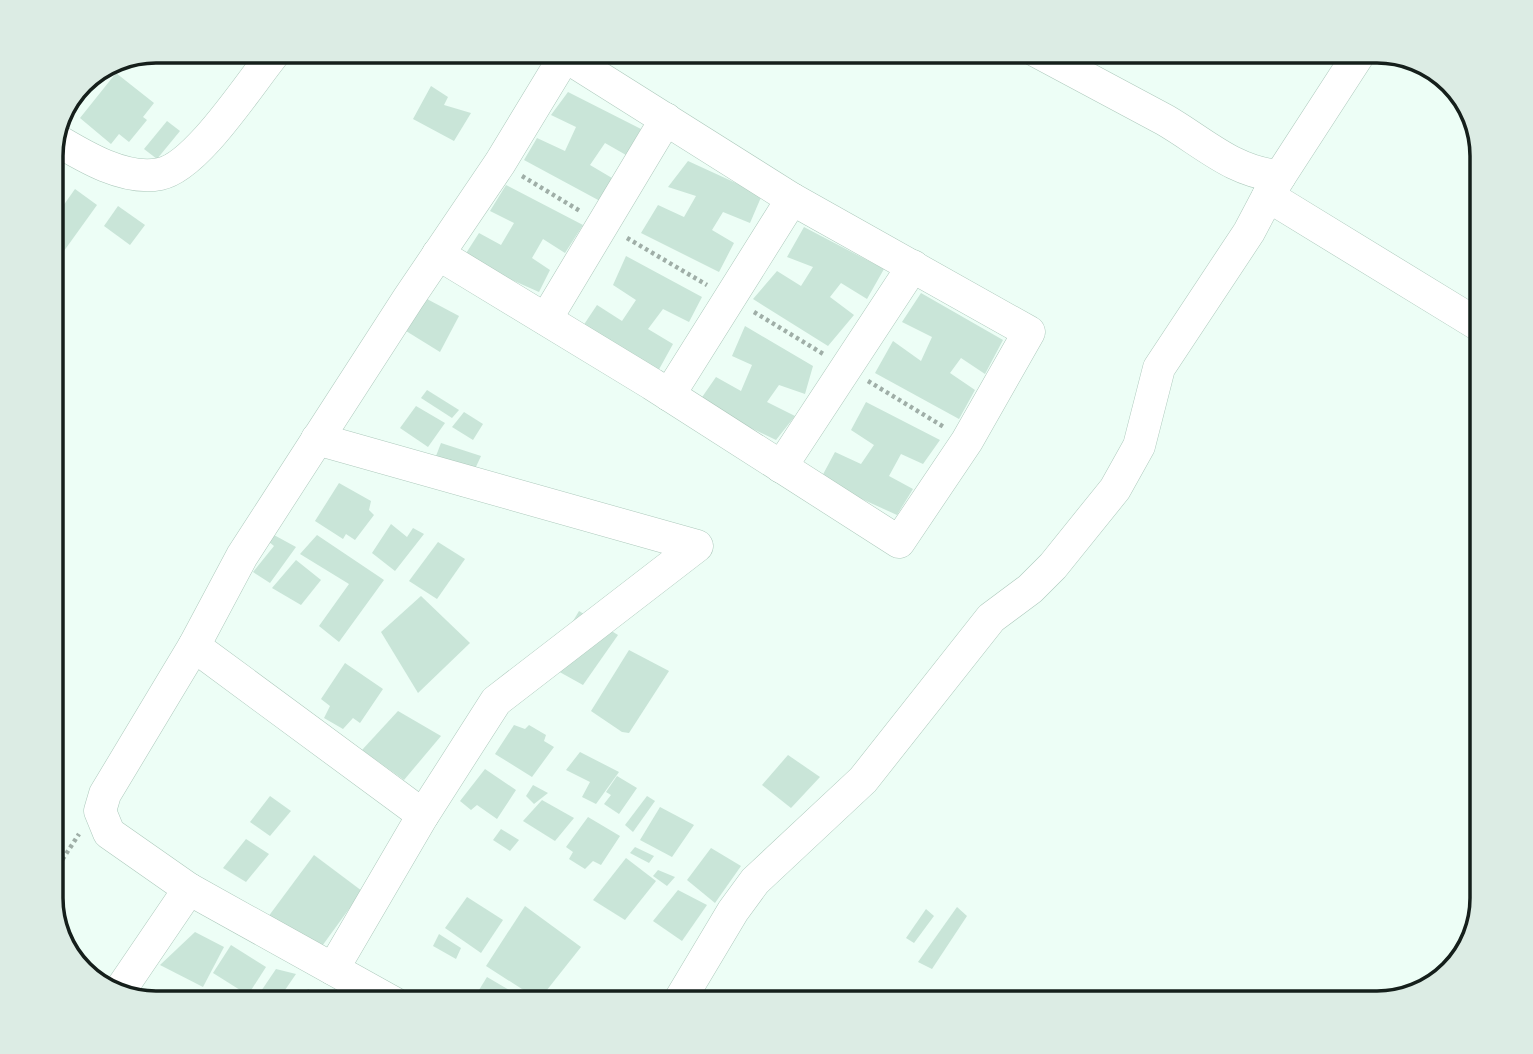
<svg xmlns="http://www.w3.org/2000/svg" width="1533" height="1054" viewBox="0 0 1533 1054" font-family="Manrope,sans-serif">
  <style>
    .building { fill: #c9e5d8 }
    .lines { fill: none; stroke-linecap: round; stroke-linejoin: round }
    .minor-casing { stroke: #adc9bc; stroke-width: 33 }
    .path { stroke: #9faea7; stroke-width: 4.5; stroke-dasharray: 3.5 3.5; stroke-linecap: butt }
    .minor { stroke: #fff; stroke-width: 32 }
    .rim { fill: none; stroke: #151f1b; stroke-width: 3.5 }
  </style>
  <rect width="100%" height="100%" fill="#edfef6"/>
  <g class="building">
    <path d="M103,73L71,112L69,110L82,81Z"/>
    <path d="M116,73L154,103L143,117L147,120L129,142L119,134L111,144L80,118Z"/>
    <path d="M431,86L448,97L444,105L471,113L454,141L413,119Z"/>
    <path d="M568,92L641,129L626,155L605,143L590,165L612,178L600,201L524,160L537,138L565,151L576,127L551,115Z"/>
    <path d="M167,121L180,131L157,159L144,149Z"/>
    <path d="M688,161L762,195L750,223L723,212L712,230L734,243L719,272L641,233L658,205L684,217L696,196L668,187Z"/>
    <path d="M506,185L583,225L565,253L543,239L532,258L550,270L539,292L463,258L479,233L501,245L514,223L490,211Z"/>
    <path d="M75,189L97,205L51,269V223Z"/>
    <path d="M118,206L145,225L130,245L104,226Z"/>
    <path d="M804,227L884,269L867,299L841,283L830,297L854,315L828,346L753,299L777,271L801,286L813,267L787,257Z"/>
    <path d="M626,256L702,297L689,322L663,309L648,329L673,344L657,373L579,332L597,305L622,321L636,300L613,285Z"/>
    <path d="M921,293L1003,340L985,374L961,358L950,373L975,390L959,419L875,373L893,341L921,361L932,337L902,322Z"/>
    <path d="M427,299L459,316L440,352L406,331Z"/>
    <path d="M745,326L813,366L805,394L779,385L767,402L795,416L776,440L698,403L716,377L741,391L752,365L732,356Z"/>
    <path d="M427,390L459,410L452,418L421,398Z"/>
    <path d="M866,402L940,440L923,464L901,454L889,476L913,489L897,515L820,480L835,452L861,464L874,445L851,430Z"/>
    <path d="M416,406L445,423L428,447L400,428Z"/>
    <path d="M464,412L483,424L473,440L452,427Z"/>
    <path d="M441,443L481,456L462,497L426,482Z"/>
    <path d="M339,483L371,501L369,510L374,515L355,540L346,534L343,539L315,521Z"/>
    <path d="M391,524L407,537L413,528L424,534L395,571L372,553Z"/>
    <path d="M274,535L296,547L270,583L253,572L274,546L269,542Z"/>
    <path d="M317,535L384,580L339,642L319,626L349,584L300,554Z"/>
    <path d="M438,542L465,559L437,599L409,581Z"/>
    <path d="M296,560L321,580L301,605L272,588Z"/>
    <path d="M421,596L470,643L418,693L381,632Z"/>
    <path d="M579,611L618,635L583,685L547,665Z"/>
    <path d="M629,650L669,671L629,733L622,732L591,711Z"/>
    <path d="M345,663L383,689L360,723L353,718L343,729L324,718L330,706L321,699Z"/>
    <path d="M398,711L441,736L404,780L362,750Z"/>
    <path d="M514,725L525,729L529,725L546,735L544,741L554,747L532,777L495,754Z"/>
    <path d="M580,752L619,772L596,804L582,797L590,782L566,770Z"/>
    <path d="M788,755L820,777L791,808L762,785Z"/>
    <path d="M485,769L516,790L497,819L477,805L471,810L460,801Z"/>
    <path d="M617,776L637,788L619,814L604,804L611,795L606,792Z"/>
    <path d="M533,785L548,793L534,804L526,796Z"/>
    <path d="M270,796L291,811L270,836L250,822Z"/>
    <path d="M647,796L655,801L633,832L625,825Z"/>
    <path d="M542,800L574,818L555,841L523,821Z"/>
    <path d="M660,807L694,825L672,857L640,840Z"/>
    <path d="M588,817L620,836L601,865L593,861L585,869L569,859L573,852L566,847Z"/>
    <path d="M501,829L519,840L510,851L493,840Z"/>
    <path d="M246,839L269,854L246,882L223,868Z"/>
    <path d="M635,847L654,856L649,863L630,853Z"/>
    <path d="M711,848L741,866L715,903L687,880Z"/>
    <path d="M314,855L362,891L317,953L268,917Z"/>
    <path d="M626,858L656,881L625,920L593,900Z"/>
    <path d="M658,870L675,877L667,886L653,876Z"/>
    <path d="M678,890L707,905L682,941L653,921Z"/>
    <path d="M467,897L503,920L481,953L445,928Z"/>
    <path d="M525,906L581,947L539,1000L486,966Z"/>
    <path d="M957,907L967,916L932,969L918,962Z"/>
    <path d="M926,909L934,916L914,943L906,938Z"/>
    <path d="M195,932L224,947L203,987L160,965Z"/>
    <path d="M439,934L461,948L456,959L433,946Z"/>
    <path d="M231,945L266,967L248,995L213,973Z"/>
    <path d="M276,969L296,974L276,1003H253Z"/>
    <path d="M487,977L531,1003H471Z"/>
    <path d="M308,989L329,1003H298Z"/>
    <path d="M284,996L294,1003H280Z"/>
  </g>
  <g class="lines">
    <g class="minor-casing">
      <g id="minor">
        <path d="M1036,51C1079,74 1122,97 1165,120C1203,142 1234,173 1280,176L1268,196L1482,327"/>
        <path d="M55,139C85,157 125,181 160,174C197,167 251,81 276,51"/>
        <path d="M1280,176L1361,51"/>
        <path d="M438,254L652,384L899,542L967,441L1029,332L792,199L565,56"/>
        <path d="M546,319L666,119"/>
        <path d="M669,395L792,199"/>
        <path d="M317,439L697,546L496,701L423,815L333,969"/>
        <path d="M781,467L913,266"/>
        <path d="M194,646L423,815"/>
        <path d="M189,889L394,1003"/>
        <path d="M119,992L189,889L109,833L100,811L105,794L194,646L242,556L408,299L500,163L568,51"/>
        <path d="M678,1003L733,911L755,881L863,780L991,618L1030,589L1053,566L1115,489L1139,446L1159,368L1249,232L1268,196"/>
      </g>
    </g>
    <g class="path">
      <path d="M522,176L580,211"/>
      <path d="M627,238L707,285"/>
      <path d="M754,312L825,355"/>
      <path d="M868,381L944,427"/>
      <path d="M51,877L79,834"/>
    </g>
    <use href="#minor" class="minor"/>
  </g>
  <path d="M0 0H1533V1054H0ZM156 63H1377A93 93 0 0 1 1470 156V898A93 93 0 0 1 1377 991H156A93 93 0 0 1 63 898V156A93 93 0 0 1 156 63Z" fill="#dcece4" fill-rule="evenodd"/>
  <path class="rim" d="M156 63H1377A93 93 0 0 1 1470 156V898A93 93 0 0 1 1377 991H156A93 93 0 0 1 63 898V156A93 93 0 0 1 156 63Z"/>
</svg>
